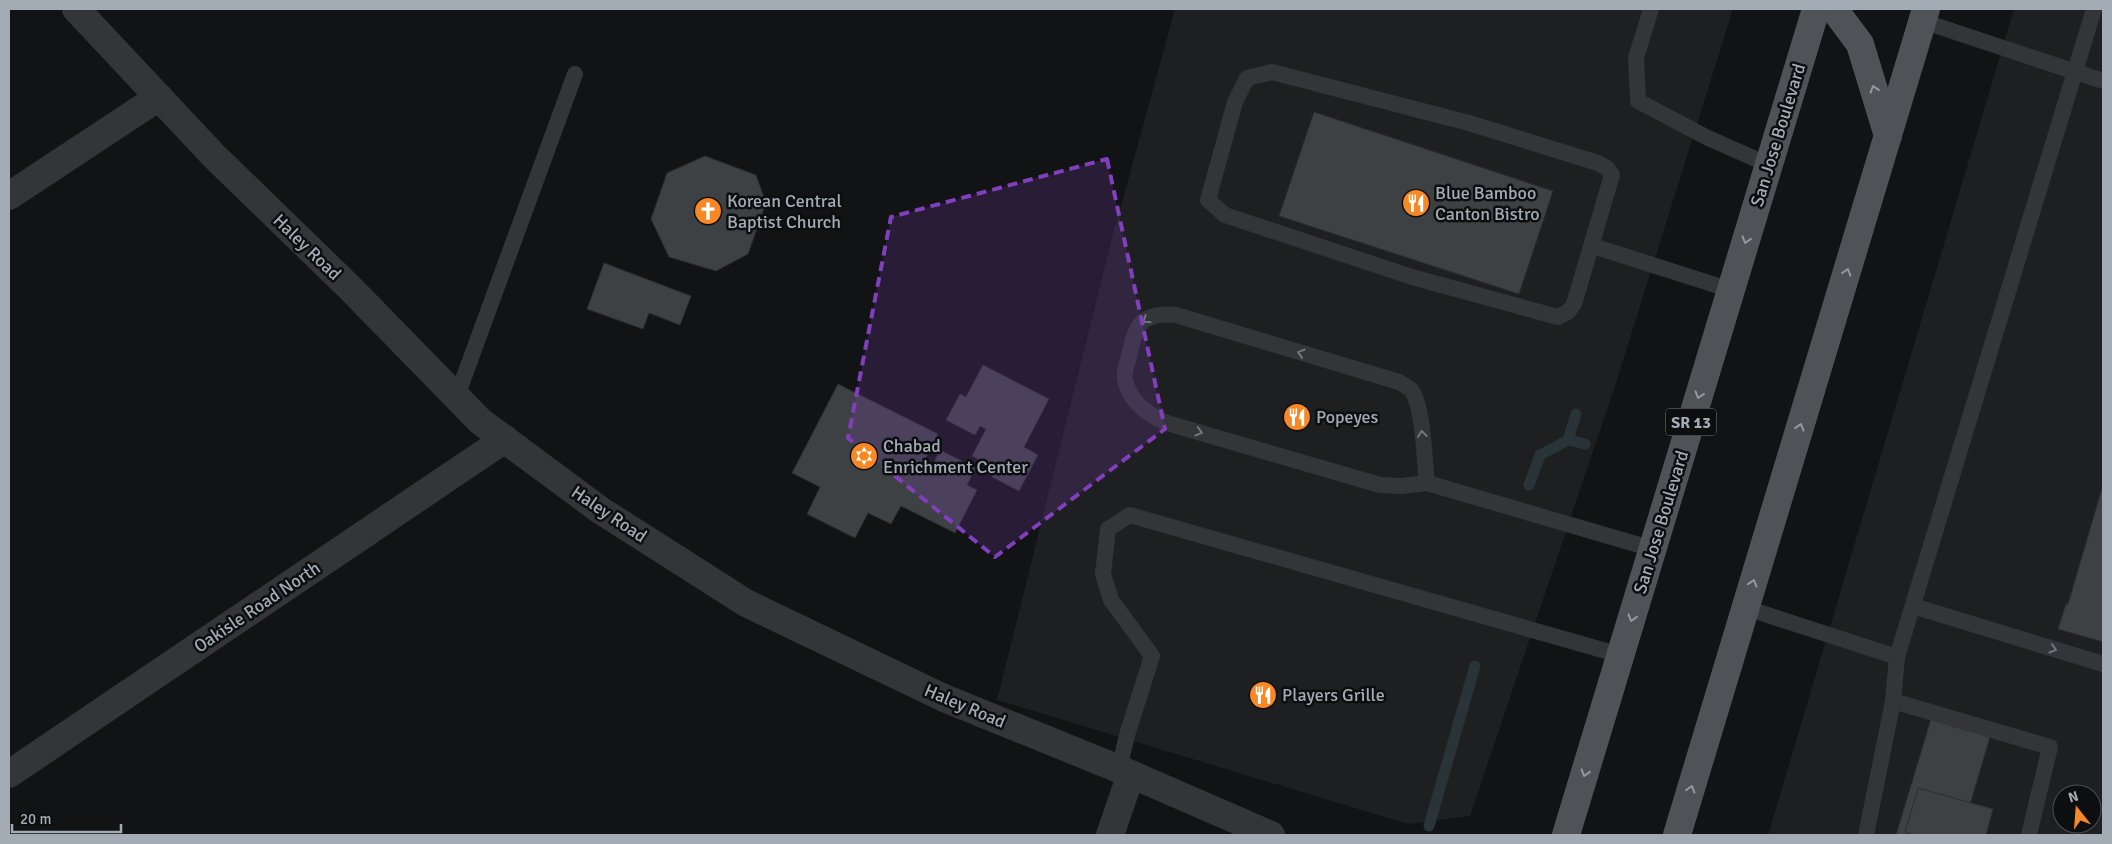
<svg xmlns="http://www.w3.org/2000/svg" width="2112" height="844" viewBox="0 0 2112 844" font-family="Signika,sans-serif">
  <style>
    .built { fill: #1e1f21; fill-rule: evenodd }
    .lines { fill: none; stroke-linecap: round; stroke-linejoin: round }
    .stream { stroke: #283438; stroke-width: 11 }
    .building { fill: #3e4144; stroke: #2c2d30 }
    .lane { stroke: #333539; stroke-width: 16 }
    .street { stroke: #333539; stroke-width: 28 }
    .primary { stroke: #4f5358; stroke-width: 28 }
    .oneway { stroke: #929aa2 }
    .oneway2 { stroke: #71767d }
    .marked { fill: #813fbe; fill-opacity: 0.2; stroke: #813fbe; stroke-width: 4; stroke-dasharray: 10 6; stroke-linejoin: round }
    .labels { text-anchor: middle; stroke-width: 5; stroke-linejoin: round; paint-order: stroke }
    .shield { fill: #0d0e0f; stroke: #767d83; stroke-width: 1 }
    .shield-label { font-size: 16px; font-weight: bold; fill: #a3acb5 }
    .street-label { font-size: 18px; fill: #a3acb5; stroke: #0d0e0f }
    .poi-label { font-size: 18px; fill: #a3acb5; stroke: #0d0e0f; text-anchor: start }
  </style>
  <rect width="100%" height="100%" fill="#121314"/>
  <g class="built">
    <path d="M1175,9H1733L1615,386L1470,816L1408,824L997,700L1113,235Z"/>
    <path d="M2014,9H2103V835H1768ZM2062,794H2092V824H2062Z"/>
  </g>
  <g class="lines">
    <g class="stream">
      <path d="M1568,440L1585,444"/>
      <path d="M1529,485L1540,455L1568,440L1576,414"/>
      <path d="M1429,826L1475,666"/>
    </g>
  </g>
  <g class="building">
    <path d="M1314,112L1553,191L1519,294L1279,216Z"/>
    <path d="M705,156L756,175L766,203L748,254L716,271L669,257L651,219L667,173Z"/>
    <path d="M604,263L691,296L680,325L649,313L643,329L587,309Z"/>
    <path d="M983,365L1049,399L1024,447L1038,455L1019,491L992,477L996,468L972,456L986,429L980,426L975,435L946,420L960,394L966,397Z"/>
    <path d="M838,384L938,434L924,462L932,466L940,450L976,468L967,485L977,490L955,533L901,506L891,524L868,513L855,538L807,514L820,487L792,473Z"/>
    <path d="M2103,485V642L2058,629L2066,604H2068Z"/>
    <path d="M1931,719L1990,737L1961,835H1896Z"/>
    <path d="M1918,788L1993,809L1986,835H1916L1905,832Z"/>
  </g>
  <g class="lines">
    <g class="lane">
      <path d="M1651,9L1636,58L1638,101L1706,137L1769,165"/>
      <path d="M1922,21L2103,81"/>
      <path d="M1272,72L1469,123L1598,163L1607,168L1612,175L1574,304L1568,312L1558,317L1412,277L1225,215L1208,200L1235,102L1247,78Z"/>
      <path d="M1593,246L1731,290"/>
      <path d="M457,396L575,74"/>
      <path d="M1427,483C1424,460 1424,410 1412,391C1409,387 1403,385 1399,382L1176,315C1141,311 1135,326 1129,357C1127,363 1123,373 1125,380C1130,402 1147,414 1167,423L1380,485L1401,486L1427,483L1653,549"/>
      <path d="M1913,606L2103,664"/>
      <path d="M1746,608L1897,657"/>
      <path d="M1893,701L2050,747L2029,835"/>
      <path d="M1119,769L1127,735L1152,656L1111,600L1103,574L1108,529L1130,515L1620,655"/>
      <path d="M1866,835L1893,701L1897,657L2094,9"/>
    </g>
    <g class="street">
      <path d="M76,9L214,156L351,289L480,421L600,510L746,603L944,698L1119,769L1271,835"/>
      <path d="M9,196L159,97"/>
      <path d="M9,774L505,439"/>
      <path d="M1110,835L1131,774"/>
    </g>
    <g class="primary">
      <path d="M1834,9L1860,44L1888,136"/>
      <path d="M1566,835L1816,9"/>
      <path d="M1677,835L1926,9"/>
    </g>
  </g>
  <defs><path id="oneway-chevron" d="M-2-3.5L2.5 0L-2 3.5" fill="none" stroke-width="1.6" stroke-linecap="round" stroke-linejoin="round" transform="scale(1.25)"/></defs>
  <g class="oneway">
    <use href="#oneway-chevron" transform="translate(1874 89) rotate(-107)"/>
    <use href="#oneway-chevron" transform="translate(1746 240) rotate(107)"/>
    <use href="#oneway-chevron" transform="translate(1847 272) rotate(-73)"/>
    <use href="#oneway-chevron" transform="translate(1699 395) rotate(107)"/>
    <use href="#oneway-chevron" transform="translate(1800 427) rotate(-73)"/>
    <use href="#oneway-chevron" transform="translate(1753 583) rotate(-73)"/>
    <use href="#oneway-chevron" transform="translate(1632 618) rotate(107)"/>
    <use href="#oneway-chevron" transform="translate(1585 773) rotate(107)"/>
    <use href="#oneway-chevron" transform="translate(1691 789) rotate(-73)"/>
  </g>
  <g class="oneway2">
    <use href="#oneway-chevron" transform="translate(1146 320) rotate(147)"/>
    <use href="#oneway-chevron" transform="translate(1301 353) rotate(-163)"/>
    <use href="#oneway-chevron" transform="translate(1199 432) rotate(16)"/>
    <use href="#oneway-chevron" transform="translate(1422 434) rotate(-96)"/>
    <use href="#oneway-chevron" transform="translate(2053 649) rotate(17)"/>
  </g>
  <path class="marked" d="M1107,159L1165,429L995,557L848,438L891,217Z"/>
  <defs>
    <g id="restaurant-disc" transform="scale(1.4375)"><circle r="9.5" fill="#f88826" stroke="#0d0e0f"/><path d="M-5-6h1v4h1v-4h1v4h1v-4h1v5L-1.5 .5V6h-2V.5L-5-1ZM5-6V6H3V1.5H1.5Q1.5-4 5-6Z" fill="#fff"/></g>
    <g id="church-disc" transform="scale(1.4375)"><circle r="9.5" fill="#f88826" stroke="#0d0e0f"/><path d="M-1.2-6h2.4v3.5h3.3v2.4h-3.3V6h-2.4V-.1h-3.3v-2.4h3.3Z" fill="#fff"/></g>
    <g id="synagogue-disc" transform="scale(1.4375)"><circle r="9.5" fill="#f88826" stroke="#0d0e0f"/><path d="M0-6.5L5.6 3.2H-5.6ZM0 6.5L5.6-3.2H-5.6Z" fill="#fff"/></g>
  </defs>
  <g fill-rule="evenodd">
    <use href="#restaurant-disc" x="1416" y="203"/>
    <use href="#church-disc" x="708" y="211"/>
    <use href="#restaurant-disc" x="1297" y="417"/>
    <use href="#synagogue-disc" x="864" y="456"/>
    <use href="#restaurant-disc" x="1263" y="695"/>
  </g>
  <g class="labels">
    <rect class="shield" x="1666" y="408.5" width="50" height="27" rx="4"/>
    <g class="shield-label">
      <text x="1691" y="428">SR 13</text>
    </g>
    <g class="street-label">
      <text transform="translate(1778 135) rotate(-73)" y="6">San Jose Boulevard</text>
      <text transform="translate(307 247) rotate(44)" y="6">Haley Road</text>
      <text transform="translate(609 514) rotate(34)" y="6">Haley Road</text>
      <text transform="translate(1661 522) rotate(-73)" y="6">San Jose Boulevard</text>
      <text transform="translate(257 607) rotate(-34)" y="6">Oakisle Road North</text>
      <text transform="translate(965 706) rotate(23)" y="6">Haley Road</text>
    </g>
    <g class="poi-label">
      <text x="1435" y="199">Blue Bamboo<tspan x="1435" dy="21">Canton Bistro</tspan></text>
      <text x="727" y="207">Korean Central<tspan x="727" dy="21">Baptist Church</tspan></text>
      <text x="1316" y="423">Popeyes</text>
      <text x="883" y="452">Chabad<tspan x="883" dy="21">Enrichment Center</tspan></text>
      <text x="1282" y="701">Players Grille</text>
    </g>
  </g>
  <rect width="2112" height="844" fill="none" stroke="#a3acb5" stroke-width="20"/>
  <g transform="translate(2077 809) rotate(343)"><circle r="24" fill="#0d0e0f" stroke="#494d51"/>
  <path d="M0-4L9 19L0 12L-9 19Z" fill="#f88826"/>
  <text y="-8" font-size="14" font-weight="bold" text-anchor="middle" fill="#a3acb5">N</text>
  </g>
  <path d="M12 824v8h109v-8" fill="none" stroke="#a3acb5" stroke-width="2.5"/>
  <text x="20" y="824" font-size="15" fill="#a3acb5" stroke="#0d0e0f" stroke-width="4" paint-order="stroke">20 m</text>
</svg>
